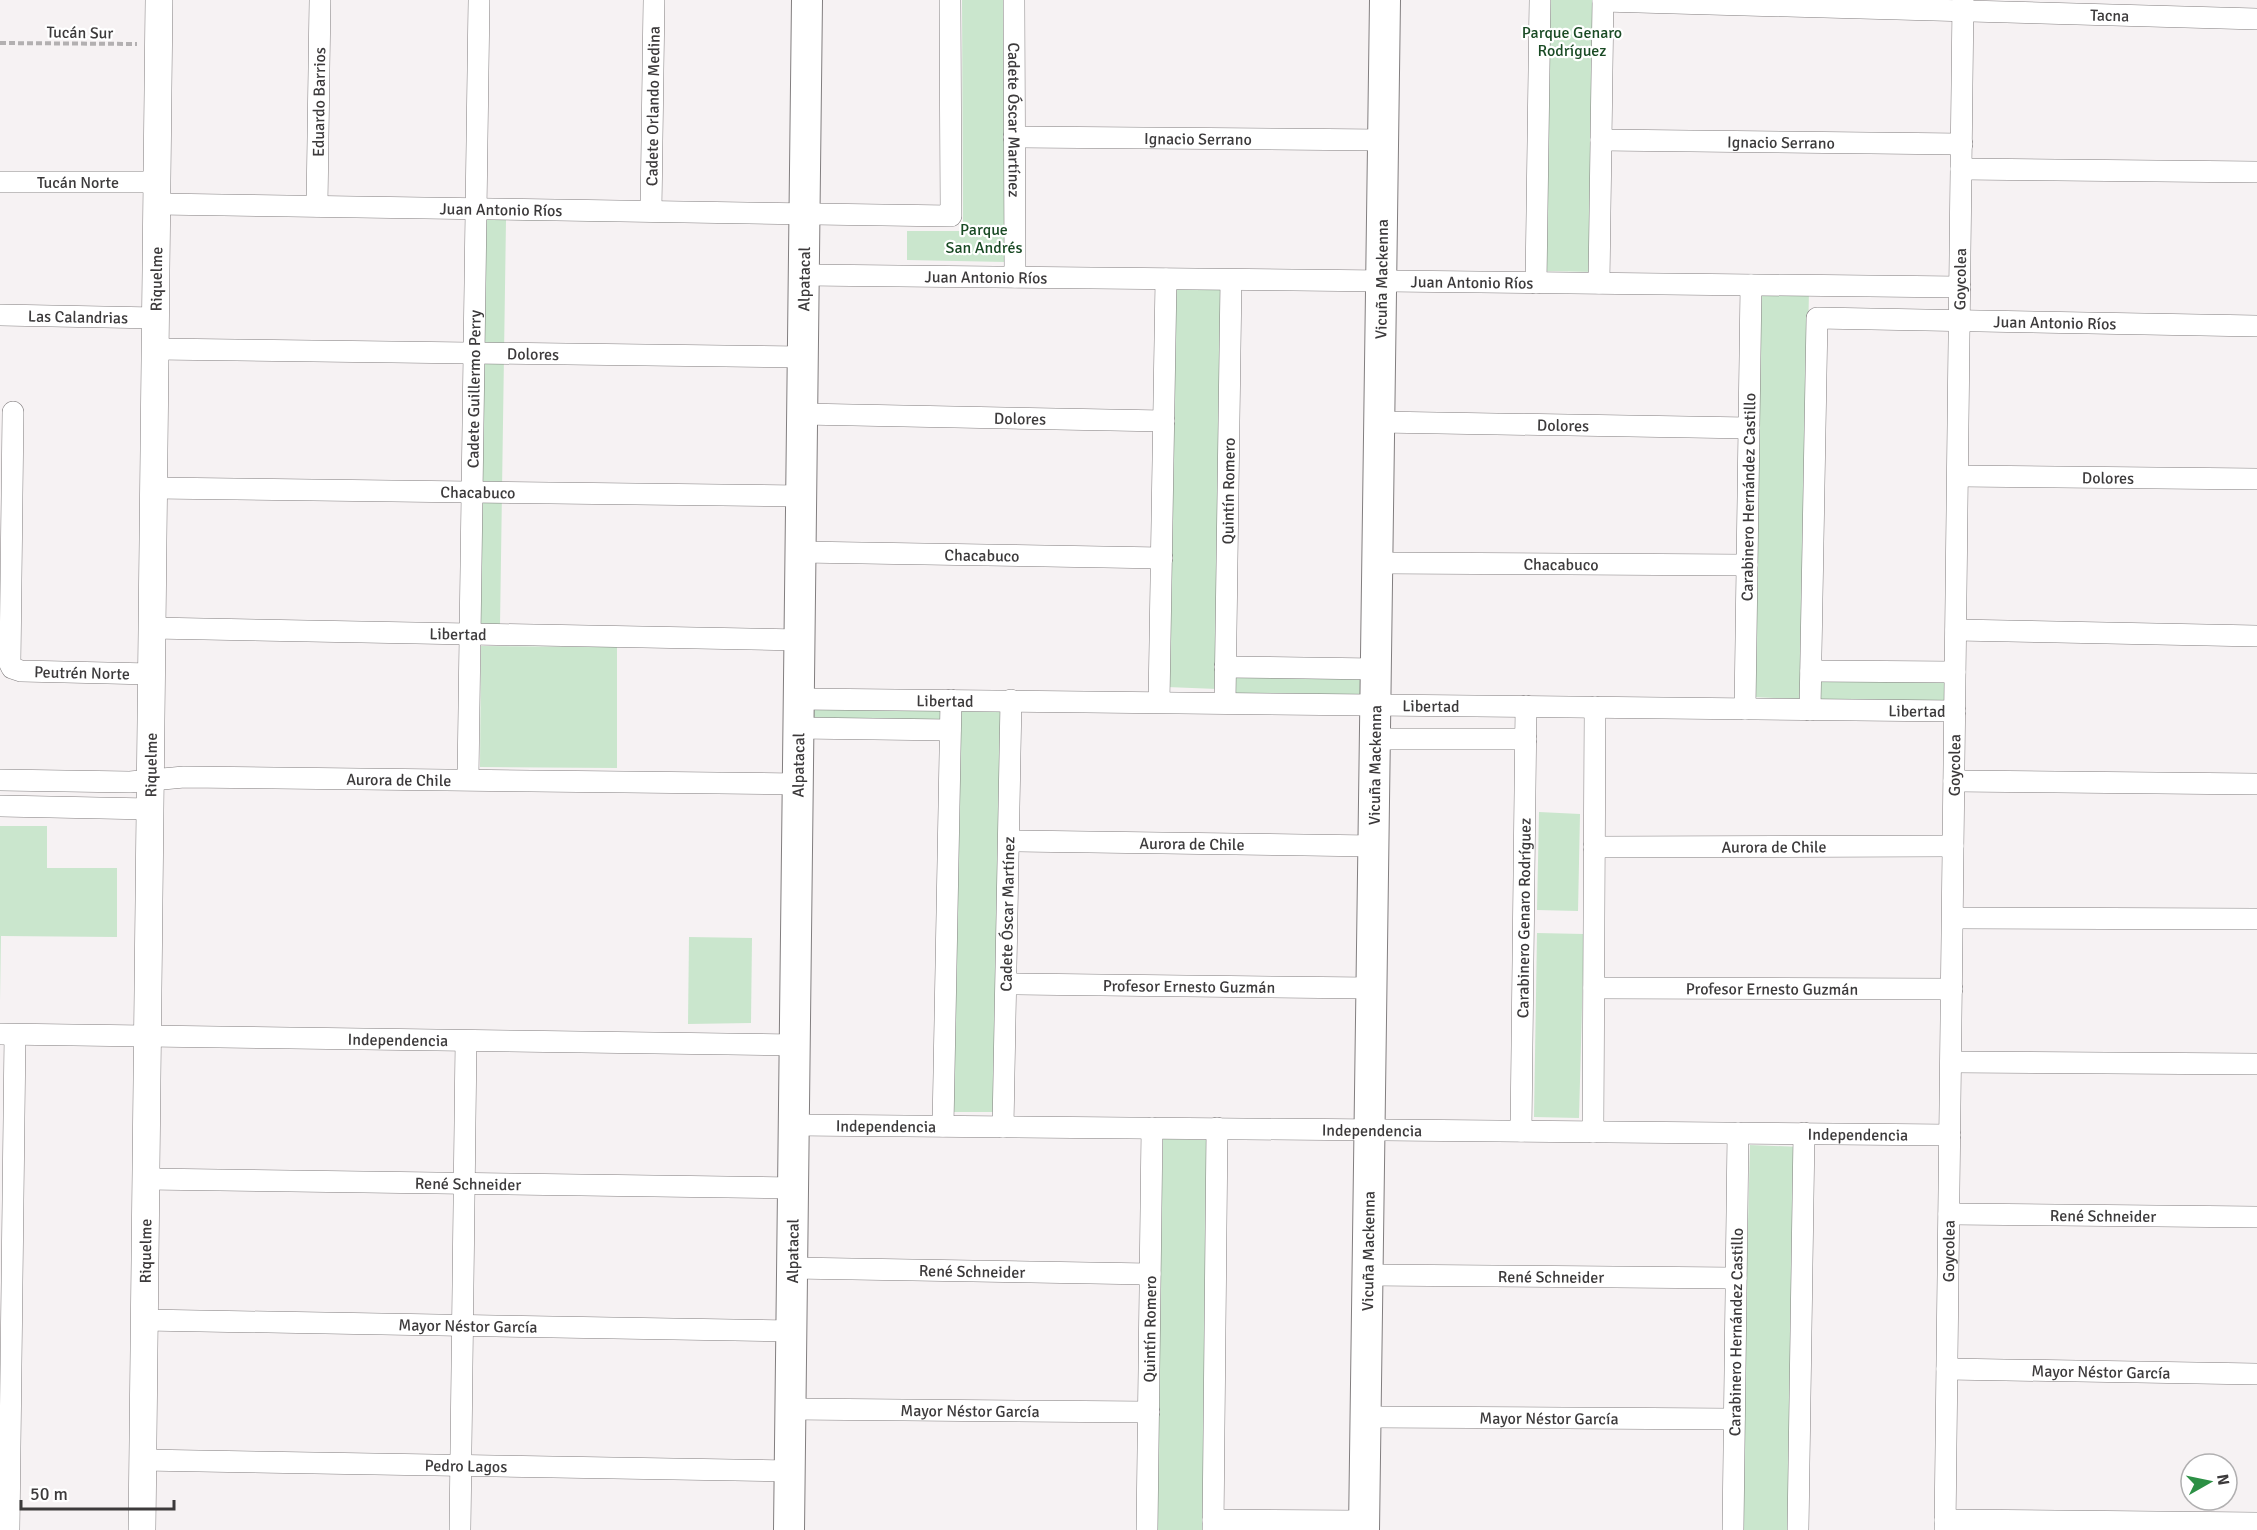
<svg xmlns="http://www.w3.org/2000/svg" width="2257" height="1530" viewBox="0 0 2257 1530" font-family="Signika,sans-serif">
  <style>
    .green { fill: #cae6cd }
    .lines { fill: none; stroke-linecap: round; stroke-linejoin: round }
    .minor-casing { stroke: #827e7f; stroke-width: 22 }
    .tertiary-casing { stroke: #827e7f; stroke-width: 28 }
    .secondary-casing { stroke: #827e7f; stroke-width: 32 }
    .path { stroke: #b3b0b1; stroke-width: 4; stroke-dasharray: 6 3; stroke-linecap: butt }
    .minor { stroke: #fff; stroke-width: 21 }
    .tertiary { stroke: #fff; stroke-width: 27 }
    .secondary { stroke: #fff; stroke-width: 30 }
    .labels { text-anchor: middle; stroke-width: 4.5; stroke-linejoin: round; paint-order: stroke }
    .street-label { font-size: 16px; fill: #3c3a3b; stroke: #fff }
    .park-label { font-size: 16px; fill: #194a24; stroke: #fff }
  </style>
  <rect width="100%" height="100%" fill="#f6f2f3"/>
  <g class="green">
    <path d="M962,0H1003L1006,262L907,260V231H963Z"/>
    <path d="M1547,0H1597L1594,272L1544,271Z"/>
    <path d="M483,213L788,218L787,224L506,220L500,626L475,629Z"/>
    <path d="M1174,283L1223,284L1217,689L1167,687Z"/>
    <path d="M1809,290L1801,699L1752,697L1758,291Z"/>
    <path d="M481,646L617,647V768L480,767Z"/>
    <path d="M1231,674L1364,675V700L1232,697Z"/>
    <path d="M1818,674L1948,677L1947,706L1818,703Z"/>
    <path d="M809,704L943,705V724H809Z"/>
    <path d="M958,708H1003L994,1112H950Z"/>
    <path d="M1539,812L1580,814L1578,911L1537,910Z"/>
    <path d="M0,826H47V868H117V937L1,936L0,1001Z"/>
    <path d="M1537,933L1584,934L1579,1118L1534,1117Z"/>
    <path d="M689,937L752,938L751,1023L688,1024Z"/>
    <path d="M1163,1139L1210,1140L1204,1530H1155Z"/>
    <path d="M1750,1145L1801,1147L1791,1530H1740Z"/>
  </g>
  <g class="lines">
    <g class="minor-casing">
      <g id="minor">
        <path id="s1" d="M1014,0L1015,277"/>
        <path id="s2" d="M1603,1L2257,19"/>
        <path id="s3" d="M1014,137L1383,140"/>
        <path id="s4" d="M1601,140L1962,144"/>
        <path d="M1961,169L2257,172"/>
        <path id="s5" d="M0,182H157"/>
        <path id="s6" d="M157,204L951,216L950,0"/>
        <path id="s7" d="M317,206L320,0"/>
        <path id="s8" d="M651,211L654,0"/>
        <path id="s9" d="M804,275L1960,287"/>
        <path d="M1536,283L1540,0"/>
        <path d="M1599,283L1603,0"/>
        <path id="s10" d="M0,315L156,318"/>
        <path id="s11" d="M155,349L803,357"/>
        <path id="s12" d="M13,412L10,664L12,668L21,671L151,674"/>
        <path id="s13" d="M802,414L1164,421"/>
        <path id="s14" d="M1379,422L1749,428"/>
        <path id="s15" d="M1958,476L2257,479"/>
        <path id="s16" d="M154,488L801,496"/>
        <path id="s17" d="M800,552L1162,558"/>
        <path id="s18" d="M1377,563L1747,565"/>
        <path id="s19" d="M152,628L800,640"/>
        <path d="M1956,630L2257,636"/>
        <path d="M1225,667L1376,669"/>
        <path d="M1811,671L1955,672"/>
        <path id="s20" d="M799,699L1955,711"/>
        <path d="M1159,702L1166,279"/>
        <path id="s21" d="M1225,703L1231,280"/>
        <path id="s22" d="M1745,709L1751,285"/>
        <path id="s23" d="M1810,710L1817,318L2257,326"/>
        <path d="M798,728L950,730"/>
        <path d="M1375,739H1526"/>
        <path id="s24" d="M468,779L479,0"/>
        <path id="s25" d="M0,780L130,782L184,777L798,784"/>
        <path d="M1954,781L2257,784"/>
        <path d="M0,806L150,809"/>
        <path id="s26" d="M1009,841L1373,846"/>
        <path id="s27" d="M1594,847L1953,846"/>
        <path d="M1953,918L2257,919"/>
        <path id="s28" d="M1007,984L1371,988"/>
        <path id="s29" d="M1594,988L1952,989"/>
        <path id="s30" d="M0,1034L795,1045"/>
        <path d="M1951,1062L2257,1064"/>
        <path id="s31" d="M794,1125L1950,1135"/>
        <path d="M943,1126L951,700"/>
        <path id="s32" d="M1003,1127L1011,700"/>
        <path id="s33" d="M1521,1131L1526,706"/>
        <path d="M1593,1132L1595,707"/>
        <path id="s34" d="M146,1179L793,1188"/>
        <path id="s35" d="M1949,1214L2257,1217"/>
        <path id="s36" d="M792,1268L1150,1274"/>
        <path id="s37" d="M1367,1275L1736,1278"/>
        <path id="s38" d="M144,1320L791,1331"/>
        <path id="s39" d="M1947,1369L2257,1374"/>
        <path id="s40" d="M790,1409L1149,1412"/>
        <path id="s41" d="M1365,1417L1734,1419"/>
        <path id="s42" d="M142,1460L789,1471"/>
        <path d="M1213,1520L1364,1521"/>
        <path d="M1945,1520L2257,1523"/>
        <path d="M9,1530L15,1035"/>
        <path d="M460,1530L466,1041"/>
        <path id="s43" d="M1147,1530L1152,1128"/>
        <path d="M1213,1530L1217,1128"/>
        <path id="s44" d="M1733,1530L1738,1133"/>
        <path d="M1798,1530L1804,1133"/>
        <path id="s45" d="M1945,1530L1963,0"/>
      </g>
    </g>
    <g class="tertiary-casing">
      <g id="tertiary">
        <path id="s46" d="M142,1530L159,0"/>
      </g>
    </g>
    <g class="secondary-casing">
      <g id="secondary">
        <path id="s47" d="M789,1530L807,0"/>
        <path id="s48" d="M1364,1530L1385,0"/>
      </g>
    </g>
    <path class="path" d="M0,43L137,44"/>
    <use href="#minor" class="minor"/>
    <use href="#tertiary" class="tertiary"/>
    <use href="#secondary" class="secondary"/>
  </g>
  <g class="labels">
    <g class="street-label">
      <text dy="6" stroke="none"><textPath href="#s2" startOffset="507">Tacna</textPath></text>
      <text transform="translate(80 32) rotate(1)" y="6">Tucán Sur</text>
      <text dy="6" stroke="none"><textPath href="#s7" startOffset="104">Eduardo Barrios</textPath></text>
      <text dy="6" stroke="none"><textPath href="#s8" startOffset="105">Cadete Orlando Medina</textPath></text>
      <text dy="6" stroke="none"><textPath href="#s1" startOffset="120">Cadete Óscar Martínez</textPath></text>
      <text dy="6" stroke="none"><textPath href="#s3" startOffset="184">Ignacio Serrano</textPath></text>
      <text dy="6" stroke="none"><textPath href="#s4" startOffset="180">Ignacio Serrano</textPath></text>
      <text dy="6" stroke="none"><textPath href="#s5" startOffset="78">Tucán Norte</textPath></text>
      <text dy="6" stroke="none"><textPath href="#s6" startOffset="344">Juan Antonio Ríos</textPath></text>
      <text dy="6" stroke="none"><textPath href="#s9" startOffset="182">Juan Antonio Ríos</textPath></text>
      <text dy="6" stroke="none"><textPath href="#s46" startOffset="1251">Riquelme</textPath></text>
      <text dy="6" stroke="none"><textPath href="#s47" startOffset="1251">Alpatacal</textPath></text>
      <text dy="6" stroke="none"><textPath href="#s48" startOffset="1251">Vicuña Mackenna</textPath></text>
      <text dy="6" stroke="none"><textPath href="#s45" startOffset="1251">Goycolea</textPath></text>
      <text dy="6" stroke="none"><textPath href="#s9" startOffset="668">Juan Antonio Ríos</textPath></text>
      <text dy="6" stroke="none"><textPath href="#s10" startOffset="78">Las Calandrias</textPath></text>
      <text dy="6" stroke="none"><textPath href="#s23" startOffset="630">Juan Antonio Ríos</textPath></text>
      <text dy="6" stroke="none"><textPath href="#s11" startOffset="378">Dolores</textPath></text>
      <text dy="6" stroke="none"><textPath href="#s24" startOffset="390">Cadete Guillermo Perry</textPath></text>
      <text dy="6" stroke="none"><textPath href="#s13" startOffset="218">Dolores</textPath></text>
      <text dy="6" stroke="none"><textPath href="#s14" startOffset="184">Dolores</textPath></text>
      <text dy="6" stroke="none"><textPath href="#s15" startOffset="150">Dolores</textPath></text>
      <text dy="6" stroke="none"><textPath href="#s21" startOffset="212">Quintín Romero</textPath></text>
      <text dy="6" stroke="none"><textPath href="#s16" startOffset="324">Chacabuco</textPath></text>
      <text dy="6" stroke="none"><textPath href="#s22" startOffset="212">Carabinero Hernández Castillo</textPath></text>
      <text dy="6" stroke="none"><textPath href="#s17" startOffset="182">Chacabuco</textPath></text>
      <text dy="6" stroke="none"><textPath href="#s18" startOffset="184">Chacabuco</textPath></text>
      <text dy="6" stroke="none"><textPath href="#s19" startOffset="306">Libertad</textPath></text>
      <text dy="6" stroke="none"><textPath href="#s12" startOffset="327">Peutrén Norte</textPath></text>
      <text dy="6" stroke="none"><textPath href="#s20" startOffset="146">Libertad</textPath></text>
      <text dy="6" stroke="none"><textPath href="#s20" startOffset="632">Libertad</textPath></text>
      <text dy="6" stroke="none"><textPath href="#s20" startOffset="1118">Libertad</textPath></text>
      <text dy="6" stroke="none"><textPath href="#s46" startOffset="765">Riquelme</textPath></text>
      <text dy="6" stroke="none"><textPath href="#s47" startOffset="765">Alpatacal</textPath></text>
      <text dy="6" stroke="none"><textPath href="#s48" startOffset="765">Vicuña Mackenna</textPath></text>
      <text dy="6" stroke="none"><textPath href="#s45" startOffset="765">Goycolea</textPath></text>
      <text dy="6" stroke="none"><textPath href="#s25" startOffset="399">Aurora de Chile</textPath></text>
      <text dy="6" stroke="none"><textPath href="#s26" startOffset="183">Aurora de Chile</textPath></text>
      <text dy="6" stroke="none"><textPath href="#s27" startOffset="180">Aurora de Chile</textPath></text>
      <text dy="6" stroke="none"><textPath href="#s32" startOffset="213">Cadete Óscar Martínez</textPath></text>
      <text dy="6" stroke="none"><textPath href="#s33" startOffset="213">Carabinero Genaro Rodríguez</textPath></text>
      <text dy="6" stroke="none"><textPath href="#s28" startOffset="182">Profesor Ernesto Guzmán</textPath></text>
      <text dy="6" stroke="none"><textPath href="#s29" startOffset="178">Profesor Ernesto Guzmán</textPath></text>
      <text dy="6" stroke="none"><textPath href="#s30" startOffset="398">Independencia</textPath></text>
      <text dy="6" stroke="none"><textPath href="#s31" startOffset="92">Independencia</textPath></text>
      <text dy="6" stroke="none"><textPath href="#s31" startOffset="578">Independencia</textPath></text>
      <text dy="6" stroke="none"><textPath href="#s31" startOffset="1064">Independencia</textPath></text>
      <text dy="6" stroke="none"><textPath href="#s34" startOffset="322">René Schneider</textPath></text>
      <text dy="6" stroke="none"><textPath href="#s35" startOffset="154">René Schneider</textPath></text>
      <text dy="6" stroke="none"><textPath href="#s46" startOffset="279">Riquelme</textPath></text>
      <text dy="6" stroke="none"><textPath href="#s47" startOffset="279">Alpatacal</textPath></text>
      <text dy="6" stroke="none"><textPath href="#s48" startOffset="279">Vicuña Mackenna</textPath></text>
      <text dy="6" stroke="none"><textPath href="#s45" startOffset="279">Goycolea</textPath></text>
      <text dy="6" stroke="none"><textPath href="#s36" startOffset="180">René Schneider</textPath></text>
      <text dy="6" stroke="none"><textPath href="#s37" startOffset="184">René Schneider</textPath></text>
      <text dy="6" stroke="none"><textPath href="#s38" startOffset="324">Mayor Néstor García</textPath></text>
      <text dy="6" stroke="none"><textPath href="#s43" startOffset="201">Quintín Romero</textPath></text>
      <text dy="6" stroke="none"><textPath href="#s44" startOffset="198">Carabinero Hernández Castillo</textPath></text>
      <text dy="6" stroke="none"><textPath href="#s39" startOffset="154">Mayor Néstor García</textPath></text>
      <text dy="6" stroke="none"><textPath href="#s40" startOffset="180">Mayor Néstor García</textPath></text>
      <text dy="6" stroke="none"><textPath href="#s41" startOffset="184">Mayor Néstor García</textPath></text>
      <text dy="6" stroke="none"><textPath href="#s42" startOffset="324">Pedro Lagos</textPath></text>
    </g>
    <g class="park-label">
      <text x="1572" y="38">Parque Genaro<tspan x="1572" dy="18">Rodríguez</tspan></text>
      <text x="984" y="235">Parque<tspan x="984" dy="18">San Andrés</tspan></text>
    </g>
  </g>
  <g transform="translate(2209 1482) rotate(81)"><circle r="28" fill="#ffffff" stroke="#b1b0b1" stroke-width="1.5"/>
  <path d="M0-4.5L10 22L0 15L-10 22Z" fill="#2c9045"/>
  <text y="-9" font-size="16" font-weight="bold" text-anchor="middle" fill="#3c3a3b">N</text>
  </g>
  <path d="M21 1500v9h153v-9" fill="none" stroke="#3c3a3b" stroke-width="3"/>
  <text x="30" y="1500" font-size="18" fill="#3c3a3b" stroke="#ffffff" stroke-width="4.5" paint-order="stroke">50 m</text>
</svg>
